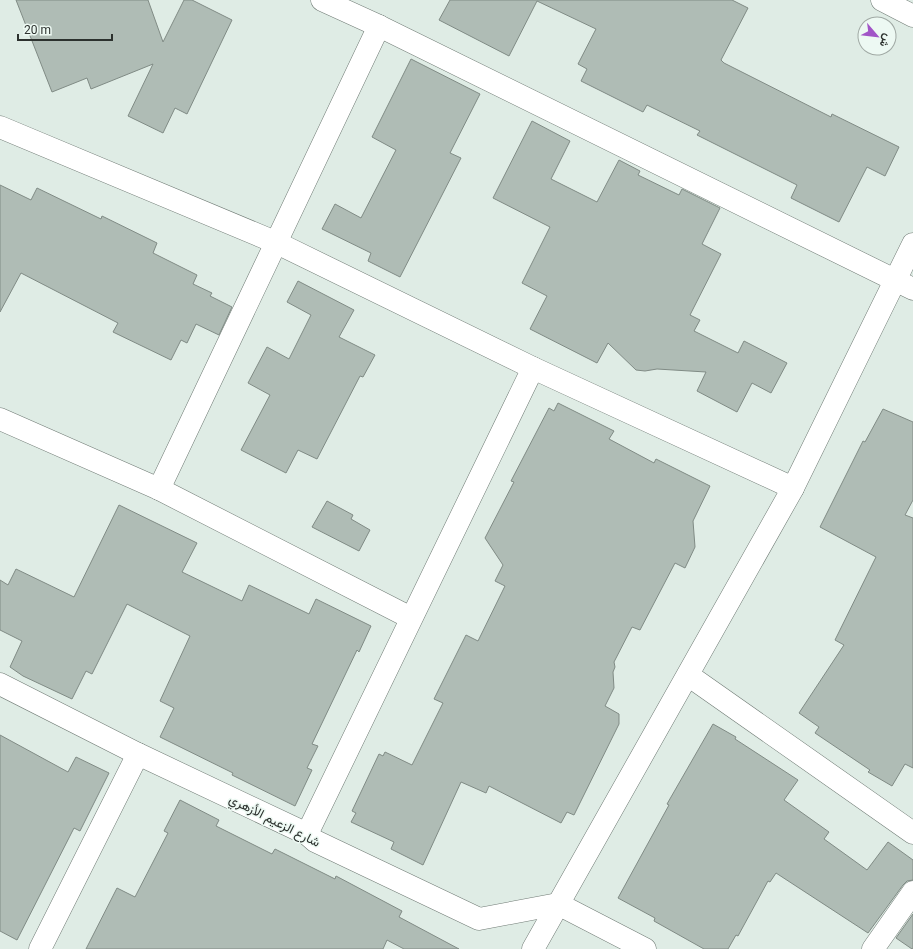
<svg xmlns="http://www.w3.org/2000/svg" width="913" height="949" viewBox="0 0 913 949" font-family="Roboto,Vazirmatn,sans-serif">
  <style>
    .building { fill: #afbcb5; stroke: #808b85 }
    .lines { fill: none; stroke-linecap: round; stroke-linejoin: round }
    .street-casing { stroke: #707b75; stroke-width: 23 }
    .street { stroke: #fff; stroke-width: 22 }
    .labels { text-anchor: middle; stroke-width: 3; stroke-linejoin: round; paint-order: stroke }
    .street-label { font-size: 13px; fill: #2c312e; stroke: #edf9f3 }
  </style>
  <rect width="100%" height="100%" fill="#dfece5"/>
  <g class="building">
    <path d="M16,0H148L163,42L184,0H192L232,20L187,114L175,108L163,133L128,116L153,64L91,89L87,78L52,92Z"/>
    <path d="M450,0H732L748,8L721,60L724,63L831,117L832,114L899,147L885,176L867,167L839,222L791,198L797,185L697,135L700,131L647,105L643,112L581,81L587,69L578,64L596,29L537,1L509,56L439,20Z"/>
    <path d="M411,59L480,94L450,153L461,158L400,277L368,261L371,253L322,229L335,204L361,218L396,150L372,137Z"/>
    <path d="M532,121L570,141L551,179L597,202L619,160L640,171L638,175L679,195L682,189L720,208L702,244L721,254L690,315L700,320L694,331L738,353L744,341L787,363L771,393L752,383L737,412L697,391L706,372L657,369L645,371L636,370L608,343L597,363L530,329L547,296L522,283L550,227L493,198Z"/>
    <path d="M0,185L31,200L37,188L101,219L102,216L157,243L153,253L197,275L193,284L212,293L210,296L232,307L219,335L196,324L187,343L181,340L171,360L113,332L118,323L21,273L0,312Z"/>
    <path d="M298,281L354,310L339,337L375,355L363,377L360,376L317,459L298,450L286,473L241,450L270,395L248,383L267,347L289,359L311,315L287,302Z"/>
    <path d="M558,403L614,431L609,439L654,463L656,459L710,486L693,521L695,547L685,568L675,563L640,630L632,627L614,662L615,667L613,672L614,688L605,706L619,714V724L574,815L567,812L561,823L489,786L486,793L461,782L423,865L391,849L394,842L351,822L356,813L352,811L379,754L383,756L385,752L412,765L443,703L434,699L466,635L478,641L505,586L495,581L503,565L485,538L514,482L511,481L549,408L554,411Z"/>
    <path d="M883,409L913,422V500L905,515L913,518V768L905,764L892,786L868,772L870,770L815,733L819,727L799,713L844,645L835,640L876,557L820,527L863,441L865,442Z"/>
    <path d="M327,501L353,515L351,519L370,530L359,551L312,527Z"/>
    <path d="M119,505L197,543L182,572L242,601L249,585L309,614L316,599L371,626L359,652L357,650L312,744L318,746L307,768L312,770L295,806L232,775L233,773L160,737L174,708L160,701L190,636L127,604L92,674L86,671L72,699L23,676L10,667L22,641L0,630V580L8,585L16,569L74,597Z"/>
    <path d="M713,724L736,737L735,739L798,780L784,800L829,832L824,839L867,870L888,842L913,860V880L907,881L903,885L868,933L776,873L770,882L768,881L738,936L736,935L728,949H704L654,921L655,918L618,898L669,805L667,804Z"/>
    <path d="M0,735L68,772L76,757L109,773L80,831L74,828L17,940L0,931Z"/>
    <path d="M180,800L219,820L216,826L272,854L275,849L335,879L336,876L402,911L399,917L459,949H404L387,940L383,949H86L117,888L135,897L168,833L164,831Z"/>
    <path d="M913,914V949H912L896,938Z"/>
  </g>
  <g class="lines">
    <g class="street-casing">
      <g id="street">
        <path d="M322,0L379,26L913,289"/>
        <path d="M882,0L913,16"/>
        <path d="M0,127L275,242L533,368L793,488"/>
        <path d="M0,419L159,489L411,618"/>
        <path d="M159,489L379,26"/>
        <path d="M688,675L913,833"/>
        <path d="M0,684L138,754L307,834L315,841L479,919L558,904L645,949"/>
        <path d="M307,834L533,368"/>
        <path d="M40,949L138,754"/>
        <path d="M533,949L793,488L913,244"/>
        <path d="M873,949L913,892"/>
      </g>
    </g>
    <use href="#street" class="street"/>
  </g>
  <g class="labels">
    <g class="street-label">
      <text transform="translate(275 820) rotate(27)" y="5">شارع الزعيم الأزهري</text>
    </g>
  </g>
  <g transform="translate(877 36) rotate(118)"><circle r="19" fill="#edf9f3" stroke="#a0a9a4"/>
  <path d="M0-3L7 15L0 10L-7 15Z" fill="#a155c7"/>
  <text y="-6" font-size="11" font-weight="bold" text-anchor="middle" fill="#2c312e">ش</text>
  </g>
  <path d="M18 34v6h94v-6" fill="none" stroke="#2c312e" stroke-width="2"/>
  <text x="24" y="34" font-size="12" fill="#2c312e" stroke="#edf9f3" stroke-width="3" paint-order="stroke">20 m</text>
</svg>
